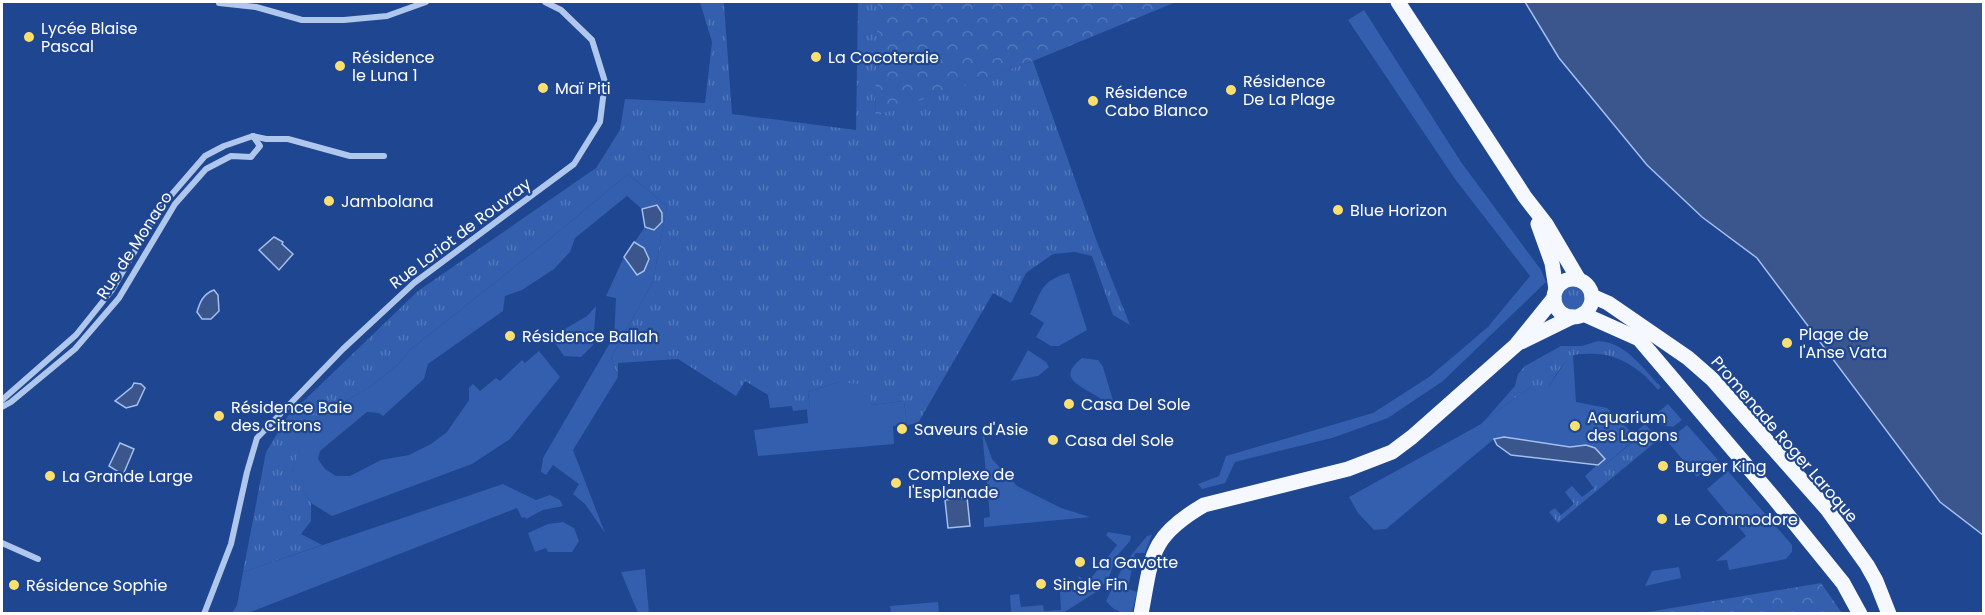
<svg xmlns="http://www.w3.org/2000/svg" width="1985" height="615" viewBox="0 0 1985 615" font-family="Poppins,sans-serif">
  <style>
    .grass { fill: url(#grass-tufts) }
    .forest { fill: url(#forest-crowns) }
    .garden { fill: #335fae }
    .water { fill: #3a568c; stroke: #a3bfef; stroke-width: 1.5 }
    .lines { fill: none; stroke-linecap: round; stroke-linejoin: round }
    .minor { stroke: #afc6ed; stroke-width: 6 }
    .primary { stroke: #f6f8ff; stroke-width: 15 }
    .poi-dot { fill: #fbdf6f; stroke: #1f4690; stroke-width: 2 }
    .labels { text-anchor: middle; stroke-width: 4.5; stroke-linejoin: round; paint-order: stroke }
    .poi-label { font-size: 16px; fill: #fff; stroke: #1f4690; text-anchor: start }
    .street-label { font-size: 16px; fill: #fff; stroke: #1f4690 }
  </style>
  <defs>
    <pattern id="grass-tufts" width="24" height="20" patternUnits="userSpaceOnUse" patternTransform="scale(1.5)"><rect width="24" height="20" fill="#335fae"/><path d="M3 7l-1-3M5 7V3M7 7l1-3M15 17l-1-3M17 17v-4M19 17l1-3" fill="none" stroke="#5277ba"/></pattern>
    <pattern id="forest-crowns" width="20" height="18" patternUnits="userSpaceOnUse" patternTransform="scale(1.5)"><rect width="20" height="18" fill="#335fae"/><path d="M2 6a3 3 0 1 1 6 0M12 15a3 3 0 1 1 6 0" fill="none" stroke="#5277ba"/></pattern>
  </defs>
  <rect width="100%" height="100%" fill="#1f4690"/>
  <g class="grass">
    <path d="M700,2H723L724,4L732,114L856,130L858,2H879L875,115L1033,61L1097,242L1130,325L1113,315L1092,256L1075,252L1053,254L1026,273L1011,303L993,293L918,423L907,425L904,401L871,405L839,382L808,392L810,409L793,411L792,406L770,408L768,395L745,381L736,396L678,359L618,363V377L611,358L653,281L667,206L628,174L546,242L411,349L396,366L371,386L336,407L292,471L311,503V521L301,534L322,545L243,572L266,452L288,416L418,291L596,168L620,130L625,99L705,103L712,42Z"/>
    <circle cx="1573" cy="297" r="19"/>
    <path d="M1598,341C1626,342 1643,369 1661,387L1658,390C1641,368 1615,351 1586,354C1581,354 1576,354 1572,356C1564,360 1552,381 1547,390L1532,386L1486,419L1515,386L1518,374L1525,366L1561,346H1582Z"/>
    <path d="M1645,424L1659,439L1558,523L1549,512L1555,508L1561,515L1574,504L1565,492L1572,486L1582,497L1594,488L1585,476L1596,466L1600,469L1635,440L1633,434Z"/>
  </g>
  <g class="forest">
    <path d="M878,2H1176L1033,61L875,116Z"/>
    <path d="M1821,583L1842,613L1648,612Z"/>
  </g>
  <g class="garden">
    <path d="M1364,10L1461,162L1541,270L1546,282L1443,381L1388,418L1332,438L1235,462L1225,483L1202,489L1198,484L1219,476L1226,456L1373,413L1429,377L1488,327L1530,276L1455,179L1348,20Z"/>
    <path d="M628,174L667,206L653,281L611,358L618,377L573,450L605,533L585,504L573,494L579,484L553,465L546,475L541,472L543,458L614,336L616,298L606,296L624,257L645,227L642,209L627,196L575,238L570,252L554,269L522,290L505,296L503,311L428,364L424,379L383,416L379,413L367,412L320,451L318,459L325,469L336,476H350L381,460L409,455L431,444L447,432L469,400V388L473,384L480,391L496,378L500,381L522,360L525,363L539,351L560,377L510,439L472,464L332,516L311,503L292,472L300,446L336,407L371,386L396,366L411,349L546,242Z"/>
    <path d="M1069,273L1087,330L1059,346H1051L1036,337L1044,323L1030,314C1042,291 1041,280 1069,273Z"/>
    <path d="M596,306L593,345L581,357L564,356L551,337L587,316Z"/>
    <path d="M1028,350L1046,362L1049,367L1038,376L1011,381Z"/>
    <path d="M1573,355L1576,402L1607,408L1633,434L1635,439L1599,470L1596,466L1604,459L1586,445L1570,447L1504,437L1494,439L1386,529L1374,530L1358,513L1349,497L1481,424L1486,419L1532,386L1540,385L1547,389L1567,359Z"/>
    <path d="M1082,358L1098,360L1103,367L1114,404L1110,407C1105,403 1100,398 1095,395C1076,384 1058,377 1082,358Z"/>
    <path d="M839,382L868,385L871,405L904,401L907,425L893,426L894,444L758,456L754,430L808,423L807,409H810L808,392Z"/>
    <path d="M1668,404L1682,420L1673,427L1662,425L1656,421L1657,413Z"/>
    <path d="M1687,425L1718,460L1697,477L1667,441Z"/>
    <path d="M982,431L992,459L1017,486L1061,508L1090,517L984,527V518L990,517Z"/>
    <path d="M1728,471L1792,545V552L1786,559L1729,570L1727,560L1716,561L1746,536L1707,489Z"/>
    <path d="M503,484L536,500L550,495L560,500L563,506L543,510L526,519L525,517L522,518L517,508L248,613H232L237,605L243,572Z"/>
    <path d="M563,522L574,528L579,541L572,552H548L546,548L535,552L528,533L548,524Z"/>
    <path d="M1108,532L1131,536L1130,541L1116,557L1108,580L1096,592L1063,613H1011L1010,595L1019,594L1021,607L1043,605L1044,611L1061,610L1060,592L1080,581L1078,576L1088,582L1117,545L1106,535Z"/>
    <path d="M1152,535L1145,553H1135L1128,589L1137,592L1132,613C1121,614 1113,610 1106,601L1124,564L1147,536Z"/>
    <path d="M1679,567L1681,578L1645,586L1652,571Z"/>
    <path d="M645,569L649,613H638L621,572Z"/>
    <path d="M938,602L939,613H891L890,606Z"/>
  </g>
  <g class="water">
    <path d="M1525,2H1983V535L1940,502L1757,258L1702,217L1647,165L1559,58Z"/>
    <path d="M657,205L662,213V222L654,230L645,227L642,209Z"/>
    <path d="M274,237L283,242L282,244L293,254L279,270L259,250Z"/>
    <path d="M634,242L644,248L649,259L644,271L637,275L624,257Z"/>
    <path d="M214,290L218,295L219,311L211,319H202L197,312C200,302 203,294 214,290Z"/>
    <path d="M134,383L141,384L145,388L137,405L126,408L115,401L132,387Z"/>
    <path d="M1504,437L1570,447L1586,445L1595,448L1605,459L1598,465L1511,455L1497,445L1494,439Z"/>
    <path d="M120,443L134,449L123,475L109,466Z"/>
    <path d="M967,497L970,526L948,528L945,500Z"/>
  </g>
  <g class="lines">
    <g class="minor">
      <path d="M219,3L256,7L302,20H344L387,16L426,2"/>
      <path d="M253,136L266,139H288L350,156H384"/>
      <path d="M2,400L76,335L112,290L160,208L205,156L224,146L253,136L260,146L251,157L231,156L206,169L175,204L119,298L75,349L11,402L2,407"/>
      <path d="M2,543L38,559"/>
      <path d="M204,614L231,544L247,472L257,438L343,349L414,283L574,164L600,122L605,82L592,40L561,10L545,2"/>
    </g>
    <g class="primary">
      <path d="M1398,2L1525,197L1546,224L1579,280"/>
      <path d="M1538,224L1552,263L1556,289"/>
      <circle cx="1573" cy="298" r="19"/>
      <path d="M1592,296L1608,303L1688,358L1712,379L1827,509L1867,565L1876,581L1889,614"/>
      <path d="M1583,314L1639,339L1774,498L1843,583L1860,614"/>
      <path d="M1521,342L1572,317"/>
      <path d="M1141,614C1152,556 1149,537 1204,505L1348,469L1392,452L1412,437L1516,345L1554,298"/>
    </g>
  </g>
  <g class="poi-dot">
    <circle cx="29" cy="37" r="6"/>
    <circle cx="816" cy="57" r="6"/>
    <circle cx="340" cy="66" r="6"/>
    <circle cx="543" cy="88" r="6"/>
    <circle cx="1231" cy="90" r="6"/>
    <circle cx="1093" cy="101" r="6"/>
    <circle cx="329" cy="201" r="6"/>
    <circle cx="1338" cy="210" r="6"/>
    <circle cx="510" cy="336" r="6"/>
    <circle cx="1787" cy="343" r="6"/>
    <circle cx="1069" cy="404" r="6"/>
    <circle cx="219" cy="416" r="6"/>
    <circle cx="1575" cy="426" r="6"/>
    <circle cx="902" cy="429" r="6"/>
    <circle cx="1053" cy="440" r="6"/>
    <circle cx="1663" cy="466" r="6"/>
    <circle cx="50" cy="476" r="6"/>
    <circle cx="896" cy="483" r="6"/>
    <circle cx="1662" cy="519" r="6"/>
    <circle cx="1080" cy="562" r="6"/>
    <circle cx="1041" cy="584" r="6"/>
    <circle cx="14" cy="585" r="6"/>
  </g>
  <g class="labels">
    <g class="poi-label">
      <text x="41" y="34">Lycée Blaise<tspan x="41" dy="18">Pascal</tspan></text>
      <text x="352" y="63">Résidence<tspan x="352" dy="18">le Luna 1</tspan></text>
      <text x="828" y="63">La Cocoteraie</text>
      <text x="1243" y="87">Résidence<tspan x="1243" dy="18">De La Plage</tspan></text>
      <text x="555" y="94">Maï Piti</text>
      <text x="1105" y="98">Résidence<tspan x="1105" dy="18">Cabo Blanco</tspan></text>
      <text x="341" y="207">Jambolana</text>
      <text x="1350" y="216">Blue Horizon</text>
      <text x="1799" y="340">Plage de<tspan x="1799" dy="18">l'Anse Vata</tspan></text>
      <text x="522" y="342">Résidence Ballah</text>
      <text x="1081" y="410">Casa Del Sole</text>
      <text x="231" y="413">Résidence Baie<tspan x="231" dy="18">des Citrons</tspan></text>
      <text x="1587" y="423">Aquarium<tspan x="1587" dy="18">des Lagons</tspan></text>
      <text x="914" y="435">Saveurs d'Asie</text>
      <text x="1065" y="446">Casa del Sole</text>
      <text x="1675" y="472">Burger King</text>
      <text x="908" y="480">Complexe de<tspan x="908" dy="18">l'Esplanade</tspan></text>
      <text x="62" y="482">La Grande Large</text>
      <text x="1674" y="525">Le Commodore</text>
      <text x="1092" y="568">La Gavotte</text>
      <text x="1053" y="590">Single Fin</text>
      <text x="26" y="591">Résidence Sophie</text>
    </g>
    <g class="street-label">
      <text transform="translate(460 233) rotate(-37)" y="6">Rue Loriot de Rouvray</text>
      <text transform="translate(134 245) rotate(-57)" y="6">Rue de Monaco</text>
      <text transform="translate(1785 439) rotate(49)" y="6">Promenade Roger Laroque</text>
    </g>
  </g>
  <rect width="1985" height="615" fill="none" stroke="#ffffff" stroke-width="6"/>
</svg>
